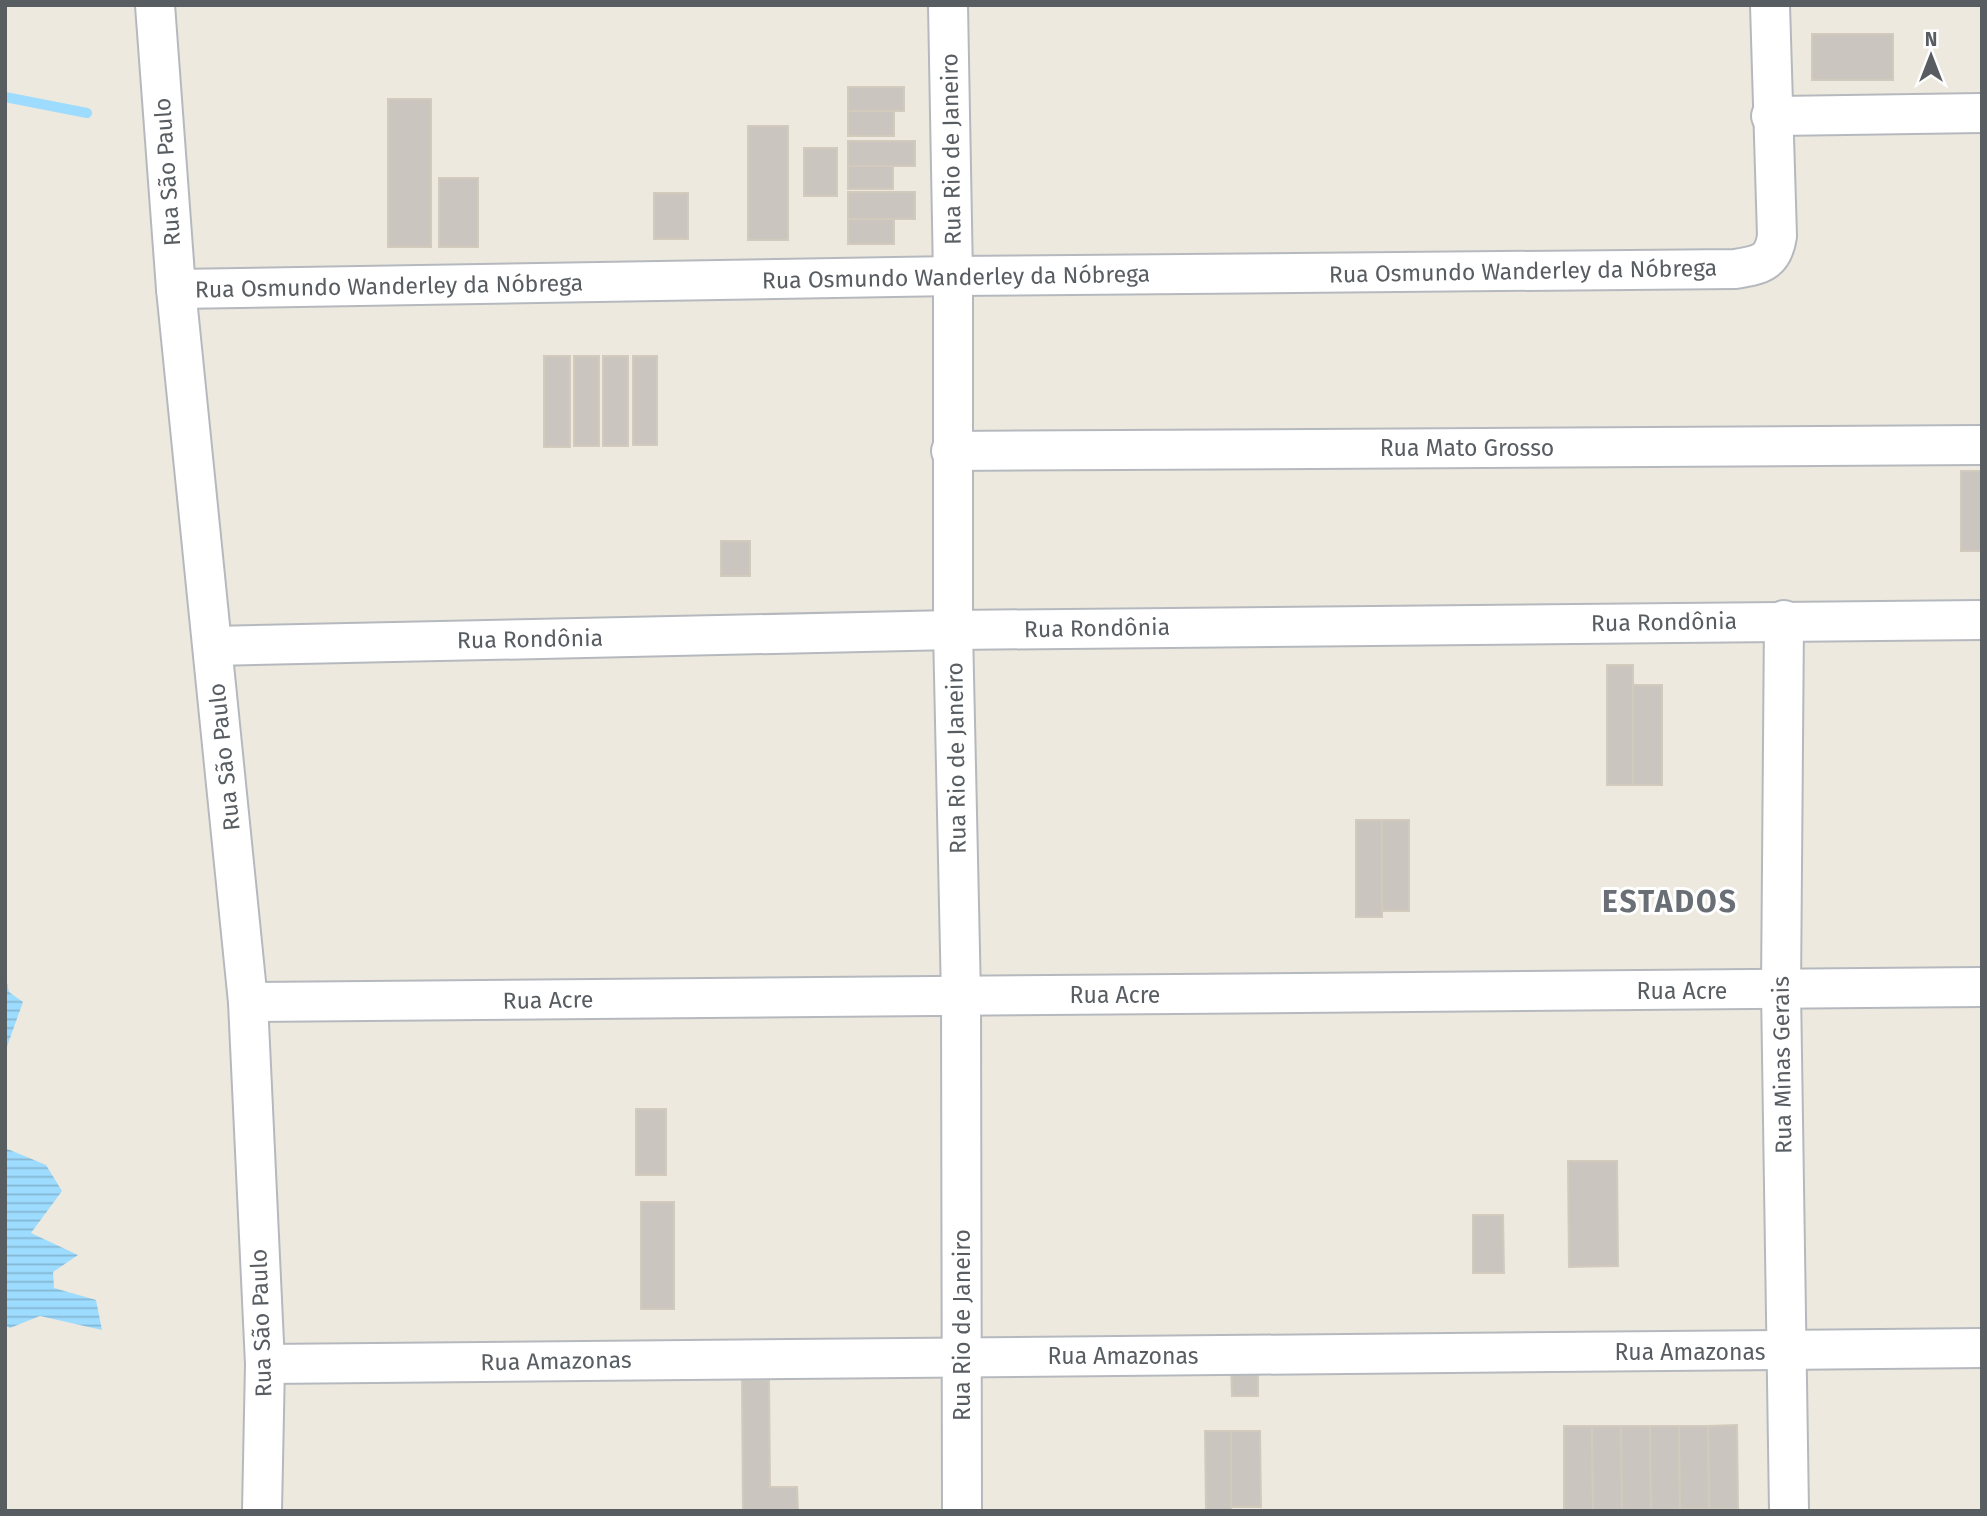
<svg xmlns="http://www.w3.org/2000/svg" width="1987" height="1516" viewBox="0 0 1987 1516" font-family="'Fira Sans',sans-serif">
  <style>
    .water { fill: url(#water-rules) }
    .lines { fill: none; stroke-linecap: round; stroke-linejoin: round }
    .stream { stroke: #9ddcff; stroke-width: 10 }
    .building { fill: #cac5be; stroke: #d2cabd; stroke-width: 2 }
    .minor-casing { stroke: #b5b9be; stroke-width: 42 }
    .minor { stroke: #fff; stroke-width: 38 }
    .labels { text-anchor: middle; stroke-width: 6; stroke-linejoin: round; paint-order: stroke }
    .street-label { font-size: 23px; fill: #585d62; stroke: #fff }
    .district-label { font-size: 30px; font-weight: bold; letter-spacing: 2px; fill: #696f74; stroke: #fff }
  </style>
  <defs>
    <pattern id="water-rules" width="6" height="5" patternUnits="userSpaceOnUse" patternTransform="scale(1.75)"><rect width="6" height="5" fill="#9ddcff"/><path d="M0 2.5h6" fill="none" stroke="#83b6d2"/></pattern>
  </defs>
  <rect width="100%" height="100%" fill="#ede9df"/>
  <g class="water">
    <path d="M5,974L9,992L23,1002L5,1052Z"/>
    <path d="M5,1148L46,1165L62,1191L31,1233L78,1255L53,1272L54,1288L96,1300L102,1330L40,1316L10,1328L5,1325Z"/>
  </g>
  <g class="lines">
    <path class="stream" d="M5,97L87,113"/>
  </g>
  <g class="building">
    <rect x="1812" y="34" width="81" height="46"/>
    <rect x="848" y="87" width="56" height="24"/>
    <rect x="388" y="99" width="43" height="148"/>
    <rect x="848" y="111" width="46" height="25"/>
    <rect x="748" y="126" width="40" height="114"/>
    <rect x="848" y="141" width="67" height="25"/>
    <rect x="804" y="148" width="33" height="48"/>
    <rect x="848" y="166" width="45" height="23"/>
    <rect x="439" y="178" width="39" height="69"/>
    <rect x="848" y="192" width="67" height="27"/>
    <rect x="654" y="193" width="34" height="46"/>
    <rect x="848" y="219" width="46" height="25"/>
    <rect x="544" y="356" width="26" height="91"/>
    <rect x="574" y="356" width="25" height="90"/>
    <rect x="603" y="356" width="25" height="90"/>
    <rect x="633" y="356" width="24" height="89"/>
    <rect x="1961" y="471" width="21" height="80"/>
    <rect x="721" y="541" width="29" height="35"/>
    <rect x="1607" y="665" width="26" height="120"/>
    <rect x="1633" y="685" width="29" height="100"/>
    <rect x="1356" y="820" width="26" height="97"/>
    <rect x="1382" y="820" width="27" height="91"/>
    <rect x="636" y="1109" width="30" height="66"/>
    <path d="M1568,1161H1617L1618,1266L1569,1267Z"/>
    <rect x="641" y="1202" width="33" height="107"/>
    <path d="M1473,1215H1503L1504,1273H1473Z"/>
    <path d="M1258,1366V1396H1232L1231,1367Z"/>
    <path d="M742,1380H769L770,1487H797L798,1511H743Z"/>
    <path d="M1737,1425L1738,1509H1709L1708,1426Z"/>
    <path d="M1564,1426H1592L1593,1510H1564Z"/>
    <path d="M1592,1426H1621L1622,1510H1593Z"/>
    <path d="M1621,1426H1650L1651,1510H1622Z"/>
    <path d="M1650,1426H1679L1680,1509L1651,1510Z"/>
    <path d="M1679,1426H1708L1709,1509H1680Z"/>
    <path d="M1205,1431H1231V1511H1206Z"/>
    <path d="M1231,1431H1260L1261,1507H1231Z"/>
  </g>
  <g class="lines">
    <g class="minor-casing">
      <g id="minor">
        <path d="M155,5L176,289L248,1002L265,1364L262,1511"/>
        <path d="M948,5L953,276V630L961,996L962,1511"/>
        <path d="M1771,116L1982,113"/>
        <path d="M176,289L953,276L1735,269C1760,265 1773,263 1777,236L1770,5"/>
        <path d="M951,451L1982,445"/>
        <path d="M1784,620L1781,990L1789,1511"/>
        <path d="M213,646L953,630L1982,620"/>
        <path d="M248,1002L1982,987"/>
        <path d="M265,1364L1982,1348"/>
      </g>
    </g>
    <use href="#minor" class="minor"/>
  </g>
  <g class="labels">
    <g class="street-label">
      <text transform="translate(951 149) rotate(-91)" y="8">Rua Rio de Janeiro</text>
      <text transform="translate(167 172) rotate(-94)" y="8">Rua São Paulo</text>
      <text transform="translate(1523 271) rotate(-1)" y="8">Rua Osmundo Wanderley da Nóbrega</text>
      <text transform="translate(956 277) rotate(-1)" y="8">Rua Osmundo Wanderley da Nóbrega</text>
      <text transform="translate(389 286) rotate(-1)" y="8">Rua Osmundo Wanderley da Nóbrega</text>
      <text x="1467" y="456">Rua Mato Grosso</text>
      <text transform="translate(1664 622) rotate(-1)" y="8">Rua Rondônia</text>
      <text transform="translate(1097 628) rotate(-1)" y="8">Rua Rondônia</text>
      <text transform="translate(530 639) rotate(-1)" y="8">Rua Rondônia</text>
      <text transform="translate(224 757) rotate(-96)" y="8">Rua São Paulo</text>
      <text transform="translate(956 758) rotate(-91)" y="8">Rua Rio de Janeiro</text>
      <text x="1682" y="999">Rua Acre</text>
      <text x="1115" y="1003">Rua Acre</text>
      <text transform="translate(548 1000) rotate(-1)" y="8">Rua Acre</text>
      <text transform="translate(1782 1065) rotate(-91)" y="8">Rua Minas Gerais</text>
      <text transform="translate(261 1323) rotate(-92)" y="8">Rua São Paulo</text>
      <text transform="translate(962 1325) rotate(-90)" y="8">Rua Rio de Janeiro</text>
      <text x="1690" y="1360">Rua Amazonas</text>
      <text x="1123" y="1364">Rua Amazonas</text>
      <text transform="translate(556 1361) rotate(-1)" y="8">Rua Amazonas</text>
    </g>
    <g class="district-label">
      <text x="1670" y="912">ESTADOS</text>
    </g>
  </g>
  <rect width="1987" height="1516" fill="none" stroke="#585d62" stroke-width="14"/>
  <g transform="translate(1931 56)" stroke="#ffffff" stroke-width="5" paint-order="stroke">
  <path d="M0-5L12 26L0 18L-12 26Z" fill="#585d62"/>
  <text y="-10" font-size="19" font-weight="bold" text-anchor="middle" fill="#585d62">N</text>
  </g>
</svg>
